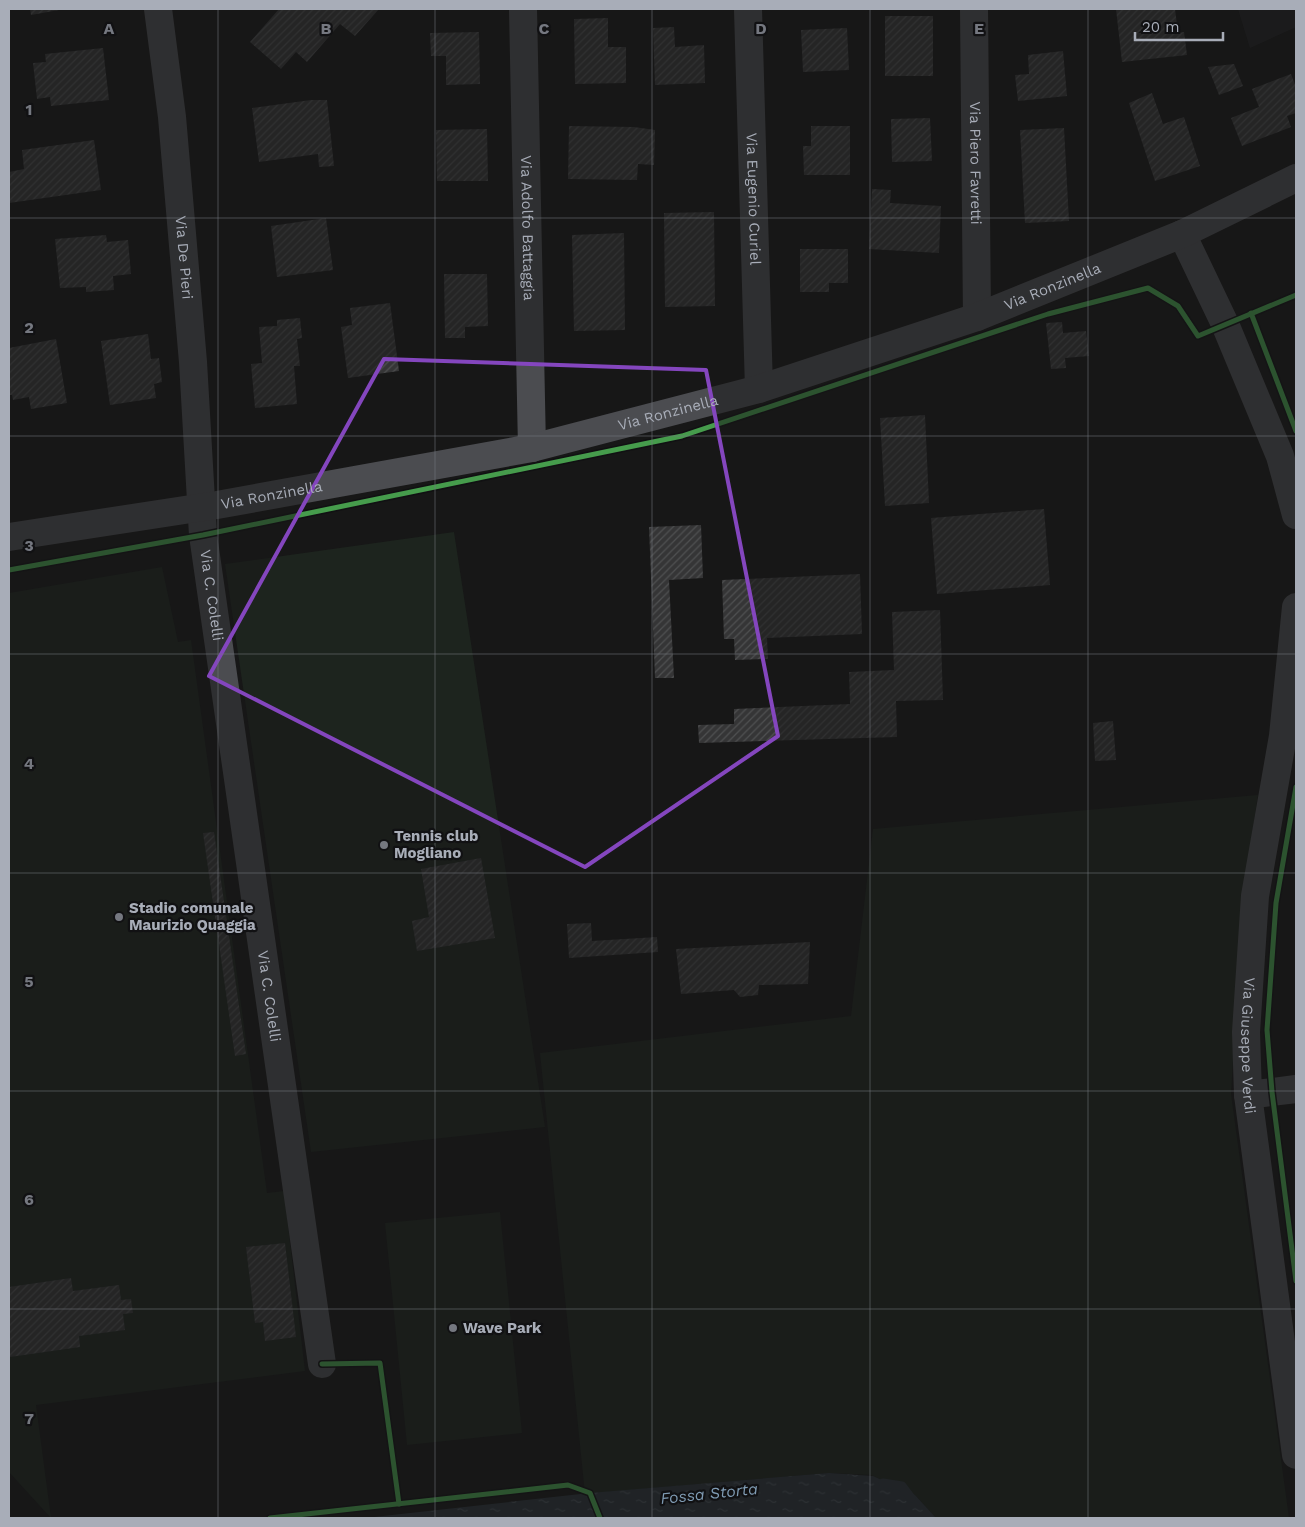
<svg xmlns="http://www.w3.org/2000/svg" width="1305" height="1527" viewBox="0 0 1305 1527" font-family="'Work Sans',sans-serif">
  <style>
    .built { fill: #212123 }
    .park { fill: #1d241e }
    .water { fill: url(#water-ripples) }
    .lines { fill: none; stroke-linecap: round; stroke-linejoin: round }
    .stream { stroke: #2a3239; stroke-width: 9 }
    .building { fill: url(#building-hatch) }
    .minor { stroke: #4b4c50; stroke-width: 28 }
    .cycleway-casing { stroke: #111113; stroke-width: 8 }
    .cycleway { stroke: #469c4c; stroke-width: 5 }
    .marked { fill: none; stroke: #8446be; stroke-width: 4; stroke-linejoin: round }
    .grid { fill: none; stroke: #757880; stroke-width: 1; stroke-opacity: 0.55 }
    .poi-dot { fill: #757880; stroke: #111113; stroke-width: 2 }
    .labels { text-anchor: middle; stroke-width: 4.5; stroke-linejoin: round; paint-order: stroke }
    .street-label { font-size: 15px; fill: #a8adb8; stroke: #111113 }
    .poi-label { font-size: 15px; font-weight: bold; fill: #a8adb8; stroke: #111113; text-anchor: start }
    .water-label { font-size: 16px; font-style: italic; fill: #7f9bb3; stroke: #111113 }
    .grid-label { font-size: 16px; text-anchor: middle; font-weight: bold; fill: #757880; stroke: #111113; stroke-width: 4.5; stroke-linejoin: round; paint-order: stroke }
  </style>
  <defs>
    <pattern id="water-ripples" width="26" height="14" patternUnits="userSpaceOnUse" patternTransform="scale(1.25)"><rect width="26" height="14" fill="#2a3239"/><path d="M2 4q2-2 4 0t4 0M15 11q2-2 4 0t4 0" fill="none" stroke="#464d54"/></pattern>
    <pattern id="building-hatch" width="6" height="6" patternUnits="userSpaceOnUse" patternTransform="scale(1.25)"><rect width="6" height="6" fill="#353536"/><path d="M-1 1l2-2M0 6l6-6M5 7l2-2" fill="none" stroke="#4f5051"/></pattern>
  </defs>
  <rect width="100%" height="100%" fill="#171717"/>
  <path class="built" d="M1238,9H1296V27L1250,48Z"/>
  <g class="park">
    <path d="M454,532L545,1127L311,1152L225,564Z"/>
    <path d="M162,567L178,642L191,640L267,1193L284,1191L305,1371L36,1405L51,1518L9,1472V593Z"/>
    <path d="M1258,795L1243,893L1231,1094L1289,1518H936L915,1495L871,1475L829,1473L585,1494L540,1053L851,1016L873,829Z"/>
    <path d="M500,1212L522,1433L407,1445L385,1223Z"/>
  </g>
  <path class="water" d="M829,1473L873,1476L915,1495L936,1518H365L590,1493Z"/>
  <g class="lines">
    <path class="stream" d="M883,1483L902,1486L911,1498"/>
  </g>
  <g class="building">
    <path d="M30,9H59V10L31,15Z"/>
    <path d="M279,9H379L355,36L340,24L307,62L296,52L281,69L250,42Z"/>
    <path d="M1116,9H1175L1178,33L1184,32L1187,55L1122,62Z"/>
    <rect x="885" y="16" width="48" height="60"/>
    <path d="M608,18V47H626V83L575,84L574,19Z"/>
    <path d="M674,27L675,47L704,45L705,83L655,85L653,28Z"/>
    <path d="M847,28L849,70L803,72L801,30Z"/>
    <path d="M479,32L480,84L446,85V56H431L430,33Z"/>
    <path d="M103,48L109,100L51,106L50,97L37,99L33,63L46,62L45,54Z"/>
    <path d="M1063,51L1067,96L1018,101L1015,75L1029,74L1028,55Z"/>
    <path d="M1234,64L1243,86L1219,95L1208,67Z"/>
    <path d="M1291,74L1296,87V113L1287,116L1291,127L1242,146L1231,118L1259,107L1252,89Z"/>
    <path d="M1152,93L1163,124L1184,117L1200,166L1155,181L1129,103Z"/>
    <path d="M311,100H327L334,166L319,167L318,154L259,162L252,108Z"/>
    <path d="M930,118L932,161L892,162L891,119Z"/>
    <path d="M569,126L634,127L655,130L654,165L638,164L637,180L568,179Z"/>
    <path d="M811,126H850V175H804L803,146H811Z"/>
    <path d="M1064,128L1069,221L1025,223L1020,130Z"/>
    <path d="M487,129L488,181H437L436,130Z"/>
    <path d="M94,140L101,190L9,203V172L24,169L22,150Z"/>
    <path d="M872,189L891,190L890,203L941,206L939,253L869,249Z"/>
    <path d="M714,212L715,306L665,307L664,213Z"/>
    <path d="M326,218L333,270L277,277L271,226Z"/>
    <path d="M624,233L625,330L574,331L572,235Z"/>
    <path d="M106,235L107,242L128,240L131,274L113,276L114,290L86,292V287L60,288L55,239Z"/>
    <path d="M800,249H848V283H829V292H800Z"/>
    <path d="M444,274H487L488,326L465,327V338H445Z"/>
    <path d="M390,303L399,371L348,378L341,327L352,325L350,308Z"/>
    <path d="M300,318L302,338L297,339L300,366H294L297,404L255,408L251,364L262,363L259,327L277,326V320Z"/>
    <path d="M1062,322L1063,333L1086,331L1089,356L1065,358L1066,368L1051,369L1046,323Z"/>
    <path d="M148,334L151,359L159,358L162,382L154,384L156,398L110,405L101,341Z"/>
    <path d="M56,339L67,403L31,409L29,397L13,400L12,395H9V348Z"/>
    <path d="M925,415L929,503L885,506L880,418Z"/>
    <path d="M1044,509L1050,585L937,594L931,518Z"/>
    <path d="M701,525L703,578L669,580L674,678H655L649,527Z"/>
    <path d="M860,574L862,634L767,638L768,659L735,660L734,639H724L722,580Z"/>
    <path d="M940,610L943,700L896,701L897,737L699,743L698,725L734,724V709L850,704L849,672L894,670L892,612Z"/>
    <path d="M1113,721L1116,760L1095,761L1093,723Z"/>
    <path d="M214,832L246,1054L235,1056L203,833Z"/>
    <path d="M481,858L495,938L417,951L412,921L429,917L421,869Z"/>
    <path d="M591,923L592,941L657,937L658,952L569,958L567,924Z"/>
    <path d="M810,942L808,984L759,985L758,995L740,997L734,990L681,994L676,949Z"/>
    <path d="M285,1243L296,1337L265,1341L263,1322L255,1323L246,1247Z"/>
    <path d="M71,1278L73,1291L119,1285L121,1300L131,1299L133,1313L123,1314L125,1330L79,1336L80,1347L10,1357L9,1287Z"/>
  </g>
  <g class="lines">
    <g class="minor">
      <path id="s1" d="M158,9L172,117L193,362L203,535L322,1364"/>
      <path id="s2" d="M523,9L532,448"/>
      <path id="s3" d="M748,9L759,389"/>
      <path id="s4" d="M974,9L977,317"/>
      <path d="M1182,234L1225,324L1280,456L1296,515"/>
      <path id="s5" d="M9,537L217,505L532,448L759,389L977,317L1182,234L1296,178"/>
      <path id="s6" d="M1296,607L1283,736L1255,896L1246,1032L1248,1095L1296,1455"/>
      <path d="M1248,1095L1296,1089"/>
    </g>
    <g class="cycleway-casing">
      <g id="cycleway">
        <path d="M1251,313L1296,431"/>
        <path d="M9,570L203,535L682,436L1048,314L1148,288L1178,306L1198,336L1296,295"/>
        <path d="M1296,787L1276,903L1267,1030L1272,1092L1296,1281"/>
        <path d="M322,1364L380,1363L399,1504"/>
        <path d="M270,1518L568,1485L590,1493L600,1518"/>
      </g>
    </g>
    <use href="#cycleway" class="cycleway"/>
  </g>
  <path d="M0 0H1305V1527H0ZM384,359L706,370L778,736L585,867L209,676Z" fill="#171717" fill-opacity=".55" fill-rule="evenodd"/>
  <path class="marked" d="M384,359L706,370L778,736L585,867L209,676Z"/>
  <path class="grid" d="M218,9V1518M435,9V1518M652,9V1518M870,9V1518M1088,9V1518M9,218H1296M9,436H1296M9,654H1296M9,873H1296M9,1091H1296M9,1309H1296"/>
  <g class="poi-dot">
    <circle cx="384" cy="845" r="5"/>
    <circle cx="119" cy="917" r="5"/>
    <circle cx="453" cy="1328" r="5"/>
  </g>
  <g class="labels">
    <g class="street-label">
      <text dy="5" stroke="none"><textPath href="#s4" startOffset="154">Via Piero Favretti</textPath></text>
      <text dy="5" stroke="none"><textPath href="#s3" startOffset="190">Via Eugenio Curiel</textPath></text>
      <text dy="5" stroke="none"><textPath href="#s2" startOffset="219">Via Adolfo Battaggia</textPath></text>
      <text dy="5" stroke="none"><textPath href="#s1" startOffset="250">Via De Pieri</textPath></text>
      <text dy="5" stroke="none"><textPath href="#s5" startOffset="1076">Via Ronzinella</textPath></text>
      <text dy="5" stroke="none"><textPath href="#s5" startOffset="671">Via Ronzinella</textPath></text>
      <text dy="5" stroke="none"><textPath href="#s5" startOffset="266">Via Ronzinella</textPath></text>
      <text dy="5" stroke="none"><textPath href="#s1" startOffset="589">Via C. Colelli</textPath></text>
      <text dy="5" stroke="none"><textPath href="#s1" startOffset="994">Via C. Colelli</textPath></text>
      <text dy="5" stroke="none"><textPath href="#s6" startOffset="442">Via Giuseppe Verdi</textPath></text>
    </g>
    <g class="poi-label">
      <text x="394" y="841">Tennis club<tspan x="394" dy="17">Mogliano</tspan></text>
      <text x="129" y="913">Stadio comunale<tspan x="129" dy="17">Maurizio Quaggia</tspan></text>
      <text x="463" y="1333">Wave Park</text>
    </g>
    <g class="water-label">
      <text transform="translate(709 1493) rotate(-6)" y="6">Fossa Storta</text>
    </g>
  </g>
  <g class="grid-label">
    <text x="109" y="34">A</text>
    <text x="326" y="34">B</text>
    <text x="544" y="34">C</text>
    <text x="761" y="34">D</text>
    <text x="979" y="34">E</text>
    <text x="29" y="115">1</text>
    <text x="29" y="333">2</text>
    <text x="29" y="551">3</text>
    <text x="29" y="769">4</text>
    <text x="29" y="987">5</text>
    <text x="29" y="1205">6</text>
    <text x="29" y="1424">7</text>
  </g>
  <rect width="1305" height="1527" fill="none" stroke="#a8adb8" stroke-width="20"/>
  <path d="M1135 32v8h88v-8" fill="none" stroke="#a8adb8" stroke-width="2.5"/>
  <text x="1142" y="32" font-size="15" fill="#a8adb8" stroke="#111113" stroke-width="4" paint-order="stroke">20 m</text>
</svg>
